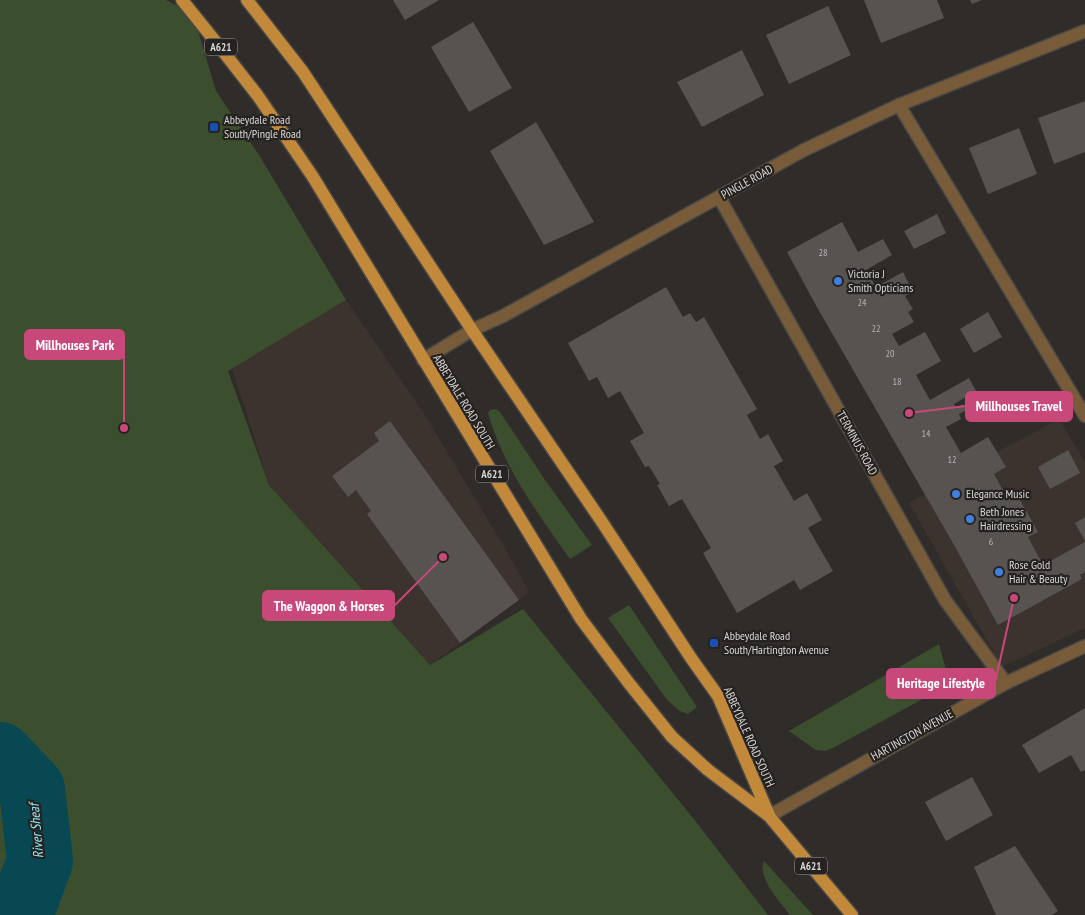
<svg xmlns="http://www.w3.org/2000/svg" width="1085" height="915" viewBox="0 0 1085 915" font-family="'PT Sans Narrow',sans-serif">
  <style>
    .built { fill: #3c322e }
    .green { fill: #3b4f2e }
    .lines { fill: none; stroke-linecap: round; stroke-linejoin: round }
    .river { stroke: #084853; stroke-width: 66 }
    .building { fill: #565351 }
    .service-casing { stroke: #4a4745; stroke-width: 15 }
    .minor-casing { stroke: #4a4745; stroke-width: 15 }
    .primary-casing { stroke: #4a4745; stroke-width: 15 }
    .service { stroke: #785c39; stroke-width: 12 }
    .minor { stroke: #785c39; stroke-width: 12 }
    .primary { stroke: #c2893b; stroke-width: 12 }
    .transit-dot { fill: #1a4fb4; stroke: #252220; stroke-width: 2 }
    .shop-dot { fill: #3f7fe0; stroke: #252220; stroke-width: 2 }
    .labels { text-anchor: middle; stroke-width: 4.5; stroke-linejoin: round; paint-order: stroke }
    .number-label { font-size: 10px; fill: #b8b5b4 }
    .shield { fill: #252220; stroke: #a2a09f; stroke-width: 1 }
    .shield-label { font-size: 11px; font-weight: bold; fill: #d8d6d5 }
    .poi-label { font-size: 12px; fill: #d8d6d5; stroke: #252220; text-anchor: start }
    .street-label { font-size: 12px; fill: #d8d6d5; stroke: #252220 }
    .water-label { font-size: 14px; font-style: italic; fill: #94e9fb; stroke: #252220 }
    .leader { fill: none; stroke: #c8487a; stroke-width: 2 }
    .callout-dot { fill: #c8487a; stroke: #252220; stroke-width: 2 }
    .callout { fill: #c8487a; stroke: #c8487a; stroke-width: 2 }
    .callout-label { font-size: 14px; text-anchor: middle; font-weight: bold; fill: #fff }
  </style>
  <rect width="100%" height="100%" fill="#2f2c2a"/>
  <g class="built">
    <path d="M346,300L425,415L508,553L529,592L430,665L269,485L232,368Z"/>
    <path d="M1059,419L1085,462V628L1002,667L909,503L997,452Z"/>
  </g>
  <g class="green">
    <path d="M0,0H166L193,14L216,91L259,155L346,300L228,371L269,485L430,665L523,609L693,818L768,915H0Z"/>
    <path d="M496,409L500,412L545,480L592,545L570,559C538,514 503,467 488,413L490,410Z"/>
    <path d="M629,605L697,707L688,714L680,711L668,701L608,618Z"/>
    <path d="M939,644L948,677L944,686L941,689L833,748L825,751L816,750L789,731Z"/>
    <path d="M764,861L813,915H790C780,902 757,878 764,861Z"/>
  </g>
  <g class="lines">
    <path class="river" d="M0,755L32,789L40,861L20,915"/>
  </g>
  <g class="building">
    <path d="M393,0H439L405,20Z"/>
    <path d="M864,0H937L944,18L881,43Z"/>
    <path d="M970,0H982L972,4Z"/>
    <path d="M828,6L851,55L789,84L766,35Z"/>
    <path d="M473,22L512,88L469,112L431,47Z"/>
    <path d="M742,50L764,95L702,127L677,82Z"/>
    <path d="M1085,101V152L1054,164L1038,118Z"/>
    <path d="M536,122L594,222L544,245L490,151Z"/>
    <path d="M1019,128L1037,174L988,194L969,148Z"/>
    <path d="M937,214L946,233L914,249L904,231Z"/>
    <path d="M842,222L858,252L883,239L892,255L866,270L876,287L903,272L913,292L905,296L913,309L908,312L914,322L892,334L899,346L925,332L941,361L916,375L930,400L969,378L976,391L954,404L956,408L963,404L967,410L959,414L961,419L946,427L961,453L988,437L1006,467L994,474L1006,496L1015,491L1038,532L1028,537L1043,565L1085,542V572L1080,575L1082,579L998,625L954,545L818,309L787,252Z"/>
    <path d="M666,287L683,317L690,313L696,322L704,317L757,409L747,415L760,439L768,434L783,461L774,466L794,501L807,493L822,520L808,528L833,571L800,590L794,580L737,613L703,553L711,548L682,499L669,506L657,485L660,484L649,466L645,467L630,441L644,433L620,391L608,398L597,377L589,381L568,343Z"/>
    <path d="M988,312L1002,337L974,353L960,329Z"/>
    <path d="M390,421L519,600L460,643L367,514L371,511L356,490L348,497L332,476L379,441L374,433Z"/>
    <path d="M1068,450L1080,473L1050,489L1038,467Z"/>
    <path d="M1085,517V541L1075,523Z"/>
    <path d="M1085,708V770L1081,772L1071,755L1039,773L1022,745Z"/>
    <path d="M972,777L993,815L946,841L925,802Z"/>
    <path d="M1015,846L1058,911L1052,915H996L974,867Z"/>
  </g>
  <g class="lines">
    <g class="service-casing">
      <path id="service" d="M899,105L1085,416"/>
    </g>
    <g class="minor-casing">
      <g id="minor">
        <path d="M719,197L945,600L1006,683"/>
        <path d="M423,360L472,330L503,316L804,150L899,105L1085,31"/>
        <path d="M769,816L1006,683L1085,646"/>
      </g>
    </g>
    <g class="primary-casing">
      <g id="primary">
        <path d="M182,0L219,46L258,96L313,177L581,619L628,682L672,737L708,770L769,816L852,915"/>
        <path d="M247,0L303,72L472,330L602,522L691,658L718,696L769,815"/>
      </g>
    </g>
    <use href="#service" class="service"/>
    <use href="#minor" class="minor"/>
    <use href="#primary" class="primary"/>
  </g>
  <g class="transit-dot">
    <rect x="209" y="122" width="10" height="10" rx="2.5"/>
    <rect x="709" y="638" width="10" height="10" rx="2.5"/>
  </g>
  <g class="shop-dot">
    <circle cx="838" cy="281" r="5"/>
    <circle cx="956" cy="494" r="5"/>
    <circle cx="970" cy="519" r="5"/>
    <circle cx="999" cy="572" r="5"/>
  </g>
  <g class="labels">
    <g class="number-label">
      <text x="823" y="256">28</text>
      <text x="862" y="306">24</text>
      <text x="876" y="332">22</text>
      <text x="890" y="357">20</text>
      <text x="897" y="385">18</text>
      <text x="926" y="437">14</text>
      <text x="952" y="463">12</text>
      <text x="991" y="545">6</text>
    </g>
    <g class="shield">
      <rect x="205" y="38.5" width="32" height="17" rx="4"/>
      <rect x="476" y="465.5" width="32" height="17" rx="4"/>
      <rect x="795" y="857.5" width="32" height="17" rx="4"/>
    </g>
    <g class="shield-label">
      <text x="221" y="51">A621</text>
      <text x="492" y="478">A621</text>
      <text x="811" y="870">A621</text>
    </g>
    <g class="poi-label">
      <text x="224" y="124">Abbeydale Road<tspan x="224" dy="14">South/Pingle Road</tspan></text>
      <text x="848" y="278">Victoria J<tspan x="848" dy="14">Smith Opticians</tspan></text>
      <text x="966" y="498">Elegance Music</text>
      <text x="980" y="516">Beth Jones<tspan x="980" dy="14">Hairdressing</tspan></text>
      <text x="1009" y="569">Rose Gold<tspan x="1009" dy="14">Hair &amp; Beauty</tspan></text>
      <text x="724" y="640">Abbeydale Road<tspan x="724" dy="14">South/Hartington Avenue</tspan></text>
    </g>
    <g class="street-label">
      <text transform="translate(747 182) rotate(-29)" y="4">PINGLE ROAD</text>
      <text transform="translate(464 402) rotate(59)" y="4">ABBEYDALE ROAD SOUTH</text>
      <text transform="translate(857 443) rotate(61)" y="4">TERMINUS ROAD</text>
      <text transform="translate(912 735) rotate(-29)" y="4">HARTINGTON AVENUE</text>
      <text transform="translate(749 737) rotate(66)" y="4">ABBEYDALE ROAD SOUTH</text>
    </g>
    <g class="water-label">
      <text transform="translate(36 831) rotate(-95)" y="5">River Sheaf</text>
    </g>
  </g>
  <path class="leader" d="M124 428L124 345M909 413L966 406M443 557L394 606M1014 598L995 683"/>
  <g class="callout-dot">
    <circle cx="124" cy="428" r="5"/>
    <circle cx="909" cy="413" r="5"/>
    <circle cx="443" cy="557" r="5"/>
    <circle cx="1014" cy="598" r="5"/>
  </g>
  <g class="callout">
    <rect x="25" y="330" width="99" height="29" rx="5"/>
    <rect x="966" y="392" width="106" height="29" rx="5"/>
    <rect x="263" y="591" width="131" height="29" rx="5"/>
    <rect x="887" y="669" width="108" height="29" rx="5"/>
  </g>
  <g class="callout-label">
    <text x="75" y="350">Millhouses Park</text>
    <text x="1019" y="411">Millhouses Travel</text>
    <text x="329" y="611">The Waggon &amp; Horses</text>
    <text x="941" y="688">Heritage Lifestyle</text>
  </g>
</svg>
